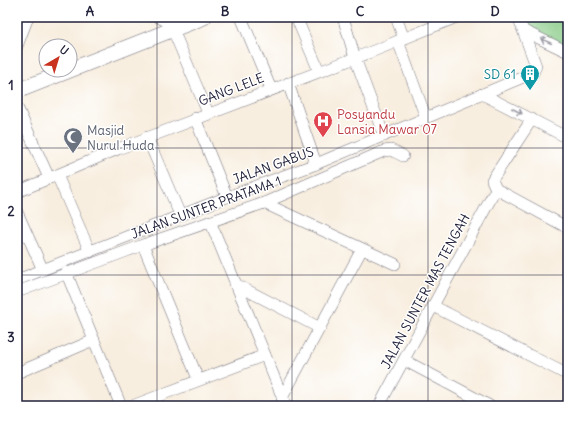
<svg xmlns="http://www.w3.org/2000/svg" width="585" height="423" viewBox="0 0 585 423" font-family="Delius,sans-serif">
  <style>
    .green { fill: #85c983; stroke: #54765f }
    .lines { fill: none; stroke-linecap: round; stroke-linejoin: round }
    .street-casing { stroke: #6d6974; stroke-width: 12 }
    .secondary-casing { stroke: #6d6974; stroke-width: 16 }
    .street { stroke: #fff; stroke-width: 11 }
    .secondary { stroke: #fff; stroke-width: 15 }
    .oneway { stroke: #9c9ca7 }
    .grid { fill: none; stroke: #22223b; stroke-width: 1; stroke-opacity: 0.55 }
    .labels { text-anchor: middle; stroke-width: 3; stroke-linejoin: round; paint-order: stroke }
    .culture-label { font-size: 13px; fill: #0d838f; stroke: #fff; text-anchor: end }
    .street-label { font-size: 13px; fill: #22223b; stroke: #fff }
    .health-label { font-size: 13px; fill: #be3a42; stroke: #fff; text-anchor: start }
    .worship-label { font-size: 13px; fill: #5b616d; stroke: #fff; text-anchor: start }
    .neatline { fill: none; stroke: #22223b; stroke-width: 1.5 }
    .grid-label { font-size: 13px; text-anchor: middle; font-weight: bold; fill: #22223b }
  </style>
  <rect width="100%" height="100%" fill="#fff"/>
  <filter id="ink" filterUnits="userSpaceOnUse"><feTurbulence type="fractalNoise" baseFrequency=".025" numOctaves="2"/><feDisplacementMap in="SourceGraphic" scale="8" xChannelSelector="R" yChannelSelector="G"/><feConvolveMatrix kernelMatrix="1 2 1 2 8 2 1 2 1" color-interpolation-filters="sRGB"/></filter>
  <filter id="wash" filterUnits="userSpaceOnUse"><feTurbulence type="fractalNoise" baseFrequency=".012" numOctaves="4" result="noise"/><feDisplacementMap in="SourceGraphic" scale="16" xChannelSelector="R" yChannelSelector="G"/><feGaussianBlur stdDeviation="0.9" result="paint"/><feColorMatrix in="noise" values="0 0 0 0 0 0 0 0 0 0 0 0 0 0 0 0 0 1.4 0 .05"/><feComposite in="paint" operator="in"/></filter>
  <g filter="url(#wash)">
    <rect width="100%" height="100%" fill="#f8eedf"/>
    <path class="green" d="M522,17H568V49L527,28Z"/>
  </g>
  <g filter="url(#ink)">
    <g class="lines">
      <g class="street-casing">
        <g id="street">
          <path d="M158,17L179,28"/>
          <path d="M241,17L271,89"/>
          <path d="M296,17L319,71"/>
          <path d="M343,17L355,58L384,136"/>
          <path d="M396,17L404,39"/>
          <path d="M173,30L208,113"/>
          <path d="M524,31L568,52"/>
          <path d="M398,41L426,118"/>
          <path d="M17,46L28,17"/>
          <path d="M288,83L316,164"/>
          <path d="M482,94L568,138"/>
          <path d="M17,107L49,178"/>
          <path d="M195,118L227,197"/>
          <path d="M532,119L492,180L496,189L568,228"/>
          <path d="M147,137L180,215"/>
          <path d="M57,175L90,252"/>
          <path d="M17,192L118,149L376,50L457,17"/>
          <path d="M264,203L395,264"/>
          <path d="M17,212L43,270"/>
          <path d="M210,221L286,406"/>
          <path d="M143,245L198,379"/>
          <path d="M66,272L121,406"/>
          <path d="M17,280L227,197L316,164L533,73L536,66L518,17"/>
          <path d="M235,284L320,328"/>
          <path d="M17,292L143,245L264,203L384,151L391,150L403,156"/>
          <path d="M433,306L568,375"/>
          <path d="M404,360L490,406"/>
          <path d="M17,373L94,340"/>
          <path d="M282,398L362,249"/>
          <path d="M132,406L265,355"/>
          <path d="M379,406L496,189"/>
        </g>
      </g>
      <g class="secondary-casing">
        <path id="secondary" d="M17,91L204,17"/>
      </g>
      <use href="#street" class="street"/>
      <use href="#secondary" class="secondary"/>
    </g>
    <defs><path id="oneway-shaft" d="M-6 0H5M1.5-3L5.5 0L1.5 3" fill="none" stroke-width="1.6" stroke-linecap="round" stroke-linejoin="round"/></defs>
    <g class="oneway">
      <use href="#oneway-shaft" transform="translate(546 41) rotate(-155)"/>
      <use href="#oneway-shaft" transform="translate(517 111) rotate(27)"/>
    </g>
  </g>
  <path class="grid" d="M157,17V406M292,17V406M428,17V406M17,148H568M17,275H568"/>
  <defs>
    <g id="building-pin" transform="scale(1)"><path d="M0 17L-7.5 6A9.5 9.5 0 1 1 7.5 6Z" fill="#0f9aa8" stroke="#fff"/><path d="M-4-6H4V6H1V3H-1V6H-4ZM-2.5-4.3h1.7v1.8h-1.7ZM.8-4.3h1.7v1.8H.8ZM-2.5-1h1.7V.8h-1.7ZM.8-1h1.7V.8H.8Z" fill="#fff"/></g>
    <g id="hospital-pin" transform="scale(1)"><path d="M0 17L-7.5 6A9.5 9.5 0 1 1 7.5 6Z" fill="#e0444e" stroke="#fff"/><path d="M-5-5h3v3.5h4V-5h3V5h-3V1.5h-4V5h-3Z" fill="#fff"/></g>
    <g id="mosque-pin" transform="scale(1)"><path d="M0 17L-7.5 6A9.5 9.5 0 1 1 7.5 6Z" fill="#6b7280" stroke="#fff"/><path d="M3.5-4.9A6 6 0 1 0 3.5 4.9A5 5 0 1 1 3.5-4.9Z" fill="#fff"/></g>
  </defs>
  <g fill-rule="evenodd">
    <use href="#building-pin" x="530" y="74"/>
    <use href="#hospital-pin" x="323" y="121"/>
    <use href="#mosque-pin" x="73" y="137"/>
  </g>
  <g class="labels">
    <g class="culture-label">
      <text x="516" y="79">SD 61</text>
    </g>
    <g class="street-label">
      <text transform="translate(231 89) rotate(-21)" y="5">GANG LELE</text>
      <text transform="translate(273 165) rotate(-20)" y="5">JALAN GABUS</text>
      <text transform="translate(206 207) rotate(-20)" y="5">JALAN SUNTER PRATAMA 1</text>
      <text transform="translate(425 291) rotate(-62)" y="5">JALAN SUNTER MAS TENGAH</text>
    </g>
    <g class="health-label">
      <text x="337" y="119">Posyandu<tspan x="337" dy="15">Lansia Mawar 07</tspan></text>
    </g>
    <g class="worship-label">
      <text x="87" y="135">Masjid<tspan x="87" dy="15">Nurul Huda</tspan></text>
    </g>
  </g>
  <rect width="585" height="423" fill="none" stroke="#fff" stroke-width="44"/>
  <g transform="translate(58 58) rotate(38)"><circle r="19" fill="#ffffff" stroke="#a7a7b1"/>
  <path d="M0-3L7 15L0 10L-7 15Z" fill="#c8321e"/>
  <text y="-6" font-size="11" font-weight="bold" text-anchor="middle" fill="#22223b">U</text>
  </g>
  <rect x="22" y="22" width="541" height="379" class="neatline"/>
  <g class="grid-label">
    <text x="90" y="16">A</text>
    <text x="225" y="16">B</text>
    <text x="360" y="16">C</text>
    <text x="495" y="16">D</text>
    <text x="11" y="90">1</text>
    <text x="11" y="216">2</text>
    <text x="11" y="342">3</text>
  </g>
</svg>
